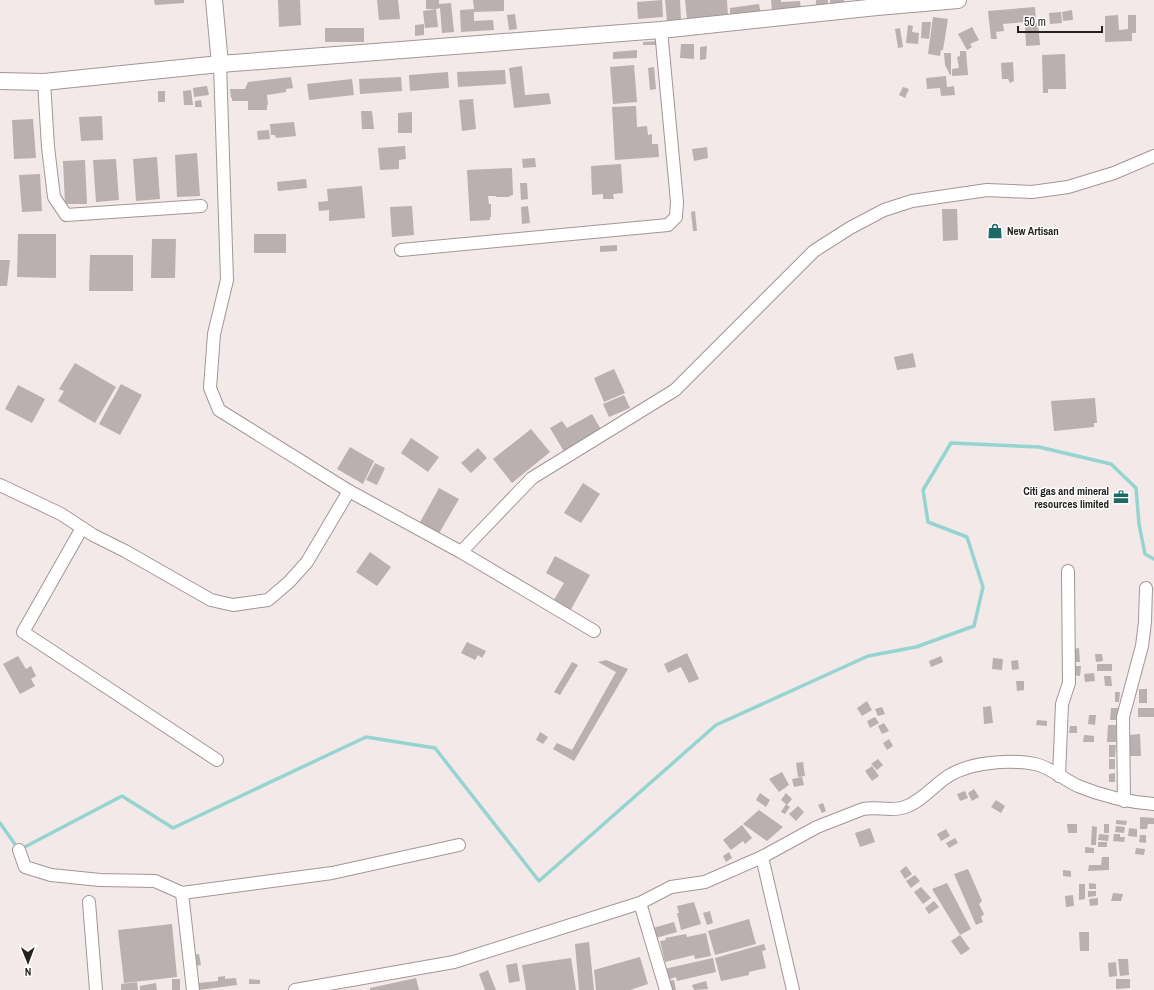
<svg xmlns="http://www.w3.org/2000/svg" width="1154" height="990" viewBox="0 0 1154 990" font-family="'Archivo Narrow',sans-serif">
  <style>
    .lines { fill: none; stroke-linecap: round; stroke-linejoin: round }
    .stream { stroke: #95d4d0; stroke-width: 3.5 }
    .building { fill: #b9b0af }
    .minor-casing { stroke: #a09796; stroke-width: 14 }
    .secondary-casing { stroke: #a09796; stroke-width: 18 }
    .minor { stroke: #fff; stroke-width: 12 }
    .secondary { stroke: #fff; stroke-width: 16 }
    .labels { text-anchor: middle; stroke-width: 3; stroke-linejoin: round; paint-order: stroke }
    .poi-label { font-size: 11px; font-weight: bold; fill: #252121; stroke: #fff; text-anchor: start }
  </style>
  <rect width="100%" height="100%" fill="#f3e9e8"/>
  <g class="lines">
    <path class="stream" d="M0,823L19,850L122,796L173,828L366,737L435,748L539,881L716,725L868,656L916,647L974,626L983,587L967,537L928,522L923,490L951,443L1039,447L1111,464L1136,488L1139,524L1145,554L1154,559"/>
  </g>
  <g class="building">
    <path d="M154,0H184V3L155,5Z"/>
    <path d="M278,0H300L301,25L279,27Z"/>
    <path d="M377,0H398L400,19L379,20Z"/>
    <path d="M426,0H439V4L451,3L454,32L442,33L440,8L436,9L438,27L425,28L423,11L436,9H426Z"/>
    <path d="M473,0H504V11L474,12V21L493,20L494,30L461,32L460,10L474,9Z"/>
    <path d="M662,0L663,17L638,19L637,2Z"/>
    <path d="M665,0H680L681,19L667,21Z"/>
    <path d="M685,0H727L728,16L687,20Z"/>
    <path d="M771,0H781V2L800,1L801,10L772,12Z"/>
    <path d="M816,0H828V8L816,9Z"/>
    <path d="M830,0H844L845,4L830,5Z"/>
    <path d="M759,4L761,15L730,18V8Z"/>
    <path d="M1035,7L1036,21L1003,24L1004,31L996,32L997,39H991L988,11Z"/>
    <path d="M1072,10L1073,20L1063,21L1062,12Z"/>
    <path d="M1061,12L1062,23L1050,24L1049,13Z"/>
    <path d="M515,14L517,29L509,30L507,15Z"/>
    <path d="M1118,15L1119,30L1128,29V15H1136V33H1132V41L1105,42V16Z"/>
    <path d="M933,17L948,19L943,50H941L940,56L928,54Z"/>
    <path d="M922,22H931L929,39L921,38Z"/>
    <path d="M1038,23L1040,45L1026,46L1025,24Z"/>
    <path d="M424,24V35L415,36V25Z"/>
    <path d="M908,25L913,26L912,32L919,33L918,44L906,43Z"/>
    <path d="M972,27L979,40L970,44L972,47L967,50L958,34Z"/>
    <rect x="325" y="28" width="39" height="14"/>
    <path d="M900,28L903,47L898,48L895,29Z"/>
    <path d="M658,41V45H643V42Z"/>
    <path d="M681,44H694V59L680,58Z"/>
    <path d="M707,46L706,59L700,60V47Z"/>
    <path d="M637,50V58L613,59V52Z"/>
    <path d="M960,51H966L968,75L952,76V69L959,68L957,57L960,56Z"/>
    <path d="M944,53H951V75H950L945,65Z"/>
    <path d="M1065,54L1066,89H1048V93H1043L1042,55Z"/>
    <path d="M1013,62L1014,81L1010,83L1008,79H1002L1001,63Z"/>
    <path d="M634,65L637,102L613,104L610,67Z"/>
    <path d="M522,66L525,95L549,93L551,104L514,108L509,68Z"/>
    <path d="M654,67L656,89L650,90L648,68Z"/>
    <path d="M505,70L506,84L458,87L457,72Z"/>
    <path d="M448,72L449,88L410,91L409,75Z"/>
    <path d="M946,76L947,87L954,86L955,95L941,96L940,88L927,89L926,78Z"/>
    <path d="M291,77L293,88L286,89V92L267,95L268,105H267V110H248V101H232V98H231L230,89H245L248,82Z"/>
    <path d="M401,77L402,91L360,94L359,79Z"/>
    <path d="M352,79L354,95L309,100L307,84Z"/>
    <path d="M207,86L209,95L194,97L193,88Z"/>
    <path d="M903,87L909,89L905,98L899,95Z"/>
    <path d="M191,90L193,105H184L183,91Z"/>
    <rect x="158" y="91" width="7" height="11"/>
    <path d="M473,99L476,129L462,131L459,100Z"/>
    <path d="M201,100L202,107H195V101Z"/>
    <path d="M636,106L637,127L647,126L648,135L652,134V144H658L659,157L615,160L612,107Z"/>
    <path d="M361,111H372L374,129H362Z"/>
    <path d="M412,112V133H398V113Z"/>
    <path d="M102,116L103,140L81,141L79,117Z"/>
    <path d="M33,119L36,158L14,159L12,120Z"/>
    <path d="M294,122L296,136L276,138L275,135H271L270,124Z"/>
    <path d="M269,130L270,139L258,140L257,131Z"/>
    <path d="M405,146L406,159L399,160V169L380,170L378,148Z"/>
    <path d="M707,147L708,158L694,161L692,149Z"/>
    <path d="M197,153L200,196L177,197L175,155Z"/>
    <path d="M157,157L160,199L136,201L133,159Z"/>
    <path d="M535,158L536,167L523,168L522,159Z"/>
    <path d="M116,159L119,200L96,202L93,160Z"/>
    <path d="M85,160L87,204H65L63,161Z"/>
    <path d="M621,164L623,193L613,194L614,199H603V194L592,195L591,166Z"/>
    <path d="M512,168L513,195L509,196L510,197H496V196H488L489,204H491V217H490V220L470,221L467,170Z"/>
    <path d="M40,174L42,211L22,212L19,175Z"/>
    <path d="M306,179L307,188L278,191L277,182Z"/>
    <path d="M520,183H527L528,199L521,200Z"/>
    <path d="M362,186L365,218L329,221V210L319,211L318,202L328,201L327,189Z"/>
    <path d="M412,206L414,235L392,237L390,207Z"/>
    <path d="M528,206L530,223L522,224L521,207Z"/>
    <path d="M942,209H957L958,240L943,241Z"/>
    <path d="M695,211L697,231H693L691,212Z"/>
    <path d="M18,234H56V278L17,277Z"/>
    <rect x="254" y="234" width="32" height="19"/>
    <path d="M152,239H176L175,278H151Z"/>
    <path d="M617,245V251L600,252V246Z"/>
    <path d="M90,255H133V291H89Z"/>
    <path d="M0,260H10L7,286H0Z"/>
    <path d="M913,353L916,367L897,370L894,357Z"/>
    <path d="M75,363L116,387L95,423L58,401L64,391L59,389Z"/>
    <path d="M614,369L625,393L604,402L594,378Z"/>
    <path d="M121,384L142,395L120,435L99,424Z"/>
    <path d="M18,385L45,399L32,423L5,409Z"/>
    <path d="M624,395L630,408L609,417L603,404Z"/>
    <path d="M1095,398L1097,423H1094V427L1054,431L1051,401Z"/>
    <path d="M592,414L603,433L566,455L550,428L562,421L567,428Z"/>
    <path d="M531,429L550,452L512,483L493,459Z"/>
    <path d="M411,438L439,457L428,472L401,453Z"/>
    <path d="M350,447L374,461L363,484L337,469Z"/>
    <path d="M478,448L487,458L471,473L461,463Z"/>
    <path d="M375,463L385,468L377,485L366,480Z"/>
    <path d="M583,483L600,494L581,523L564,513Z"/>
    <path d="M439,488L459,499L438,535L419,524Z"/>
    <path d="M370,552L391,567L377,586L356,572Z"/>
    <path d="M555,556L590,575L569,613L552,603L564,583L546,573Z"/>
    <path d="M467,642L486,651L482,658L478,655L475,660L461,653Z"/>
    <path d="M1079,648L1080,662H1073L1072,649Z"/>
    <path d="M687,653L699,679L689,683L681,667L668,673L664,664Z"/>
    <path d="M1095,654H1102L1103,661L1096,662Z"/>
    <path d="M18,656L26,669L31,666L36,676L31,679L35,686L20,694L3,664Z"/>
    <path d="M941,656L943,662L931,667L929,661Z"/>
    <path d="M993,658L1003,659L1002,670L992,669Z"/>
    <path d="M606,660L628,669L574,761L553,749L557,743L572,750L616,672L598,662Z"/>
    <path d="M1018,660L1019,669L1012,670L1011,661Z"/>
    <path d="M572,662L578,665L560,695L554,692Z"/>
    <rect x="1097" y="664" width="15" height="7"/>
    <path d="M1074,666H1081L1080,676L1074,675Z"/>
    <path d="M1094,673L1095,681L1085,682L1084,674Z"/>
    <path d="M1104,676H1111L1112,686H1105Z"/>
    <path d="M1016,681H1024V690L1017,691Z"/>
    <rect x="1139" y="689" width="8" height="14"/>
    <path d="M1115,692H1120L1119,702H1115Z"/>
    <path d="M867,701L872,710L862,716L857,708Z"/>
    <path d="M991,706L993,723L984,724L983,707Z"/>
    <path d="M882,707L885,714L878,716L875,709Z"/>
    <path d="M1111,708H1118L1117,720H1110Z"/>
    <rect x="1138" y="708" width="16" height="9"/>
    <path d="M1089,715H1096L1095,725L1088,724Z"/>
    <path d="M875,717L879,723L870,728L867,721Z"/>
    <path d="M1037,720L1047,721V726L1036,725Z"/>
    <path d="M884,723L889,731L882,734L878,726Z"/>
    <path d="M1108,725H1116V742H1107Z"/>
    <path d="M1070,726H1077V733H1069Z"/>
    <path d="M540,732L548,737L543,744L536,740Z"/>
    <path d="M1140,734L1141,756H1130L1129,735Z"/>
    <path d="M1084,735L1094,736V742H1083Z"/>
    <path d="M889,739L893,746L887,750L883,743Z"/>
    <path d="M1109,745H1116L1115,757H1109Z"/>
    <path d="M878,759L883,765L877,770L871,764Z"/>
    <rect x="1109" y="759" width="6" height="10"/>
    <path d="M803,762L805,776L798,777L796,763Z"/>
    <path d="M872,766L879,776L872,781L865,771Z"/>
    <path d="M782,772L789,785L779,792L769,779Z"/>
    <path d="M1115,773V782H1109V774Z"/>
    <path d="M802,777L804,785L794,787L792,779Z"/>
    <path d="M974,789L979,797L972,801L968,793Z"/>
    <path d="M965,791L968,798L960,801L957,794Z"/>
    <path d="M760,793L770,800L766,807L756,800Z"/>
    <path d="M786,793L792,799L787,805L790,807L785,814L781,812L786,804L781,800Z"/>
    <path d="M996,800L1005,806L1001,813L991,807Z"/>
    <path d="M823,803L826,811L822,813L818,805Z"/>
    <path d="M798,806L804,812L796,821L789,814Z"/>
    <path d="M759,810L783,827L767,841L743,824Z"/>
    <path d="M1140,817L1154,818V824H1148L1147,829H1140Z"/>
    <path d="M1116,820L1127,821L1126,825L1116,824Z"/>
    <path d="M1067,824H1077V833H1068Z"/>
    <rect x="1104" y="824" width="5" height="9"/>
    <path d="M742,825L752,838L745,844L743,841L731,850L723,840Z"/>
    <path d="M1092,826L1097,827L1096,845H1091Z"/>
    <path d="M1116,826L1125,827L1124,833L1115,832Z"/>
    <path d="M870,828L875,842L860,847L855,833Z"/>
    <path d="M1129,828L1137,829V837L1128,836Z"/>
    <path d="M946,829L950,836L941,841L937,834Z"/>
    <path d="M1099,834L1109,835L1108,841L1098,840Z"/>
    <path d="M1114,834H1120V837H1125L1124,842L1113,841Z"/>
    <path d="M1140,835H1146V843L1139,842Z"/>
    <path d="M955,838L958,843L949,848L946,843Z"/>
    <rect x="1098" y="842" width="9" height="5"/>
    <path d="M1085,847L1094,848V853H1085Z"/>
    <path d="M1136,848L1145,849L1144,855L1135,854Z"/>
    <path d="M729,852L732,858L726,862L723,856Z"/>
    <path d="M1102,857H1109V870L1088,871L1089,865H1101Z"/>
    <path d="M906,866L912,874L905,879L900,871Z"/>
    <path d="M968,869L982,901L979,904L984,914L981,917L983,922L976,925L954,874Z"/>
    <path d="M1063,870L1071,871V877L1063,876Z"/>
    <path d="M915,875L920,881L911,888L906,881Z"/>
    <path d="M947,883L971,929L960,935L932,889Z"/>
    <path d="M1089,883L1096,884V889H1089Z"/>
    <path d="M1079,884H1085V899L1079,900Z"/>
    <path d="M921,887L931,898L923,904L914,892Z"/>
    <path d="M1088,891H1096V896L1088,897Z"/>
    <path d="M1113,893L1123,894L1121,901H1111Z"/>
    <path d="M1073,895L1074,906L1066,907L1065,896Z"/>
    <path d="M1098,898V905L1090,906L1089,899Z"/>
    <path d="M934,901L939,907L929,914L925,908Z"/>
    <path d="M694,902L701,924L681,930L677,913H679L677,906Z"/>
    <path d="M710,911L713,923L707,925L703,913Z"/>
    <path d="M749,919L756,944L715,955L708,931Z"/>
    <path d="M674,922L677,932L656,938L653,928Z"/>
    <path d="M172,924L177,977L124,983L118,930Z"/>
    <path d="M1079,932H1089V951H1080Z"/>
    <path d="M706,933L711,956L695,959L694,955L665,962L660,941L666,940L665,938L686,934L687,937Z"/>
    <path d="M960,935L970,949L961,955L951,941Z"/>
    <path d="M589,942L594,990H579L575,944Z"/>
    <path d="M764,944L766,950L762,951L766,968L749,972V975L721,981L715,958Z"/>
    <path d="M199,954L201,965L195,966L193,955Z"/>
    <path d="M640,957L648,984L630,990H596L594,970Z"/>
    <path d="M571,958L576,990H526L522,965Z"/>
    <path d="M713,958L716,972L677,981L676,977L667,980L664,969Z"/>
    <path d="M1118,959H1128L1129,975L1120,976Z"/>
    <path d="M1116,962L1117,976L1109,977L1108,963Z"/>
    <path d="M517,963L520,981L509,983L506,965Z"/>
    <path d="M488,970L496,990H485L479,974Z"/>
    <path d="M225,976V979L236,978L237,985L199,990L198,983L218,981V977Z"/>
    <path d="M416,978L419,990H370V988Z"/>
    <rect x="172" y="979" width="8" height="11"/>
    <path d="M249,979L260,980V984H249Z"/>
    <path d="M1116,979H1130V988L1116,989Z"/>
    <path d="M674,980L676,990H669L668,981Z"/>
    <path d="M706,981L708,989L694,990L692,985Z"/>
    <path d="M137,982L138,990H121V984Z"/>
    <path d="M156,983L157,990H140V986Z"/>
  </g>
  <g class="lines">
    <g class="minor-casing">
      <g id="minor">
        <path d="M220,64L227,280L214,334L210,388L219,410L349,491L461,552L594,631"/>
        <path d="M44,82L48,147L54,197L66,215L201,206"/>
        <path d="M401,250L668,225L676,217L677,202L661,30"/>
        <path d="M0,485L61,514L93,535L125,551L211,600L233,605L268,600L289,582L307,562L349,491"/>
        <path d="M82,528L23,632L217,760"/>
        <path d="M461,552L532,478L675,390L814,251L850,228L884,210L912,201L987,190L1032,192L1068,187L1114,173L1154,156"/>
        <path d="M1059,776L1062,704L1069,683L1068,571"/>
        <path d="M1124,801L1123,717L1142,646L1145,622L1146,588"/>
        <path d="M19,850L25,867L51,875L100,880L155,881L182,893L332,873L459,845"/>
        <path d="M762,857L793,990"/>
        <path d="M182,893L193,990"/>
        <path d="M89,902L96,990"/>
        <path d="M640,903L666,990"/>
        <path d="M295,990L454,962L640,903L671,887L705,882L762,857L817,827L863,809C877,806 891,812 905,807C920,802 932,788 944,779C966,762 1009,759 1035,764C1050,767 1063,779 1078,786C1102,796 1128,802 1154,804"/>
      </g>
    </g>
    <g class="secondary-casing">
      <g id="secondary">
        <path d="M214,0L220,64"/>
        <path d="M0,81L44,82L220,64L661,30L877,7L958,0"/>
      </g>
    </g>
    <use href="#minor" class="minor"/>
    <use href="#secondary" class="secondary"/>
  </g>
  <defs>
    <g id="shop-bare" transform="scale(1.2)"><path d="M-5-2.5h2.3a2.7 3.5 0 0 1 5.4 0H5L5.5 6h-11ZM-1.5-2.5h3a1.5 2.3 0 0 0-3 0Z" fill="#1c6966" stroke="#fff" stroke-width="2.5" paint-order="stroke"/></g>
    <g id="office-bare" transform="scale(1.2)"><path d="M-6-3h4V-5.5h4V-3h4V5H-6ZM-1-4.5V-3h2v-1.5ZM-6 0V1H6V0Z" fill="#1c6966" stroke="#fff" stroke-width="2.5" paint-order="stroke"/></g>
  </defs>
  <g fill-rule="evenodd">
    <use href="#shop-bare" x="995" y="231"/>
    <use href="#office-bare" x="1121" y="497"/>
  </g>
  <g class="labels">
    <g class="poi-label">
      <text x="1007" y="235">New Artisan</text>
      <text x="1109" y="495" text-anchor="end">Citi gas and mineral<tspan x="1109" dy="13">resources limited</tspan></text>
    </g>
  </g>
  <g transform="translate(28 962) rotate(179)" stroke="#ffffff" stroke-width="3" paint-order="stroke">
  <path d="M0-3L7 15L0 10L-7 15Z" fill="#252121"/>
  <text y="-6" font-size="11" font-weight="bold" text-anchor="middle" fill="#252121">N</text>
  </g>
  <path d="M1018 26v6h84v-6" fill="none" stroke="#252121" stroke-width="2"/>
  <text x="1024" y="26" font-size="12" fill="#252121" stroke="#ffffff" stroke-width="3" paint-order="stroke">50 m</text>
</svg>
